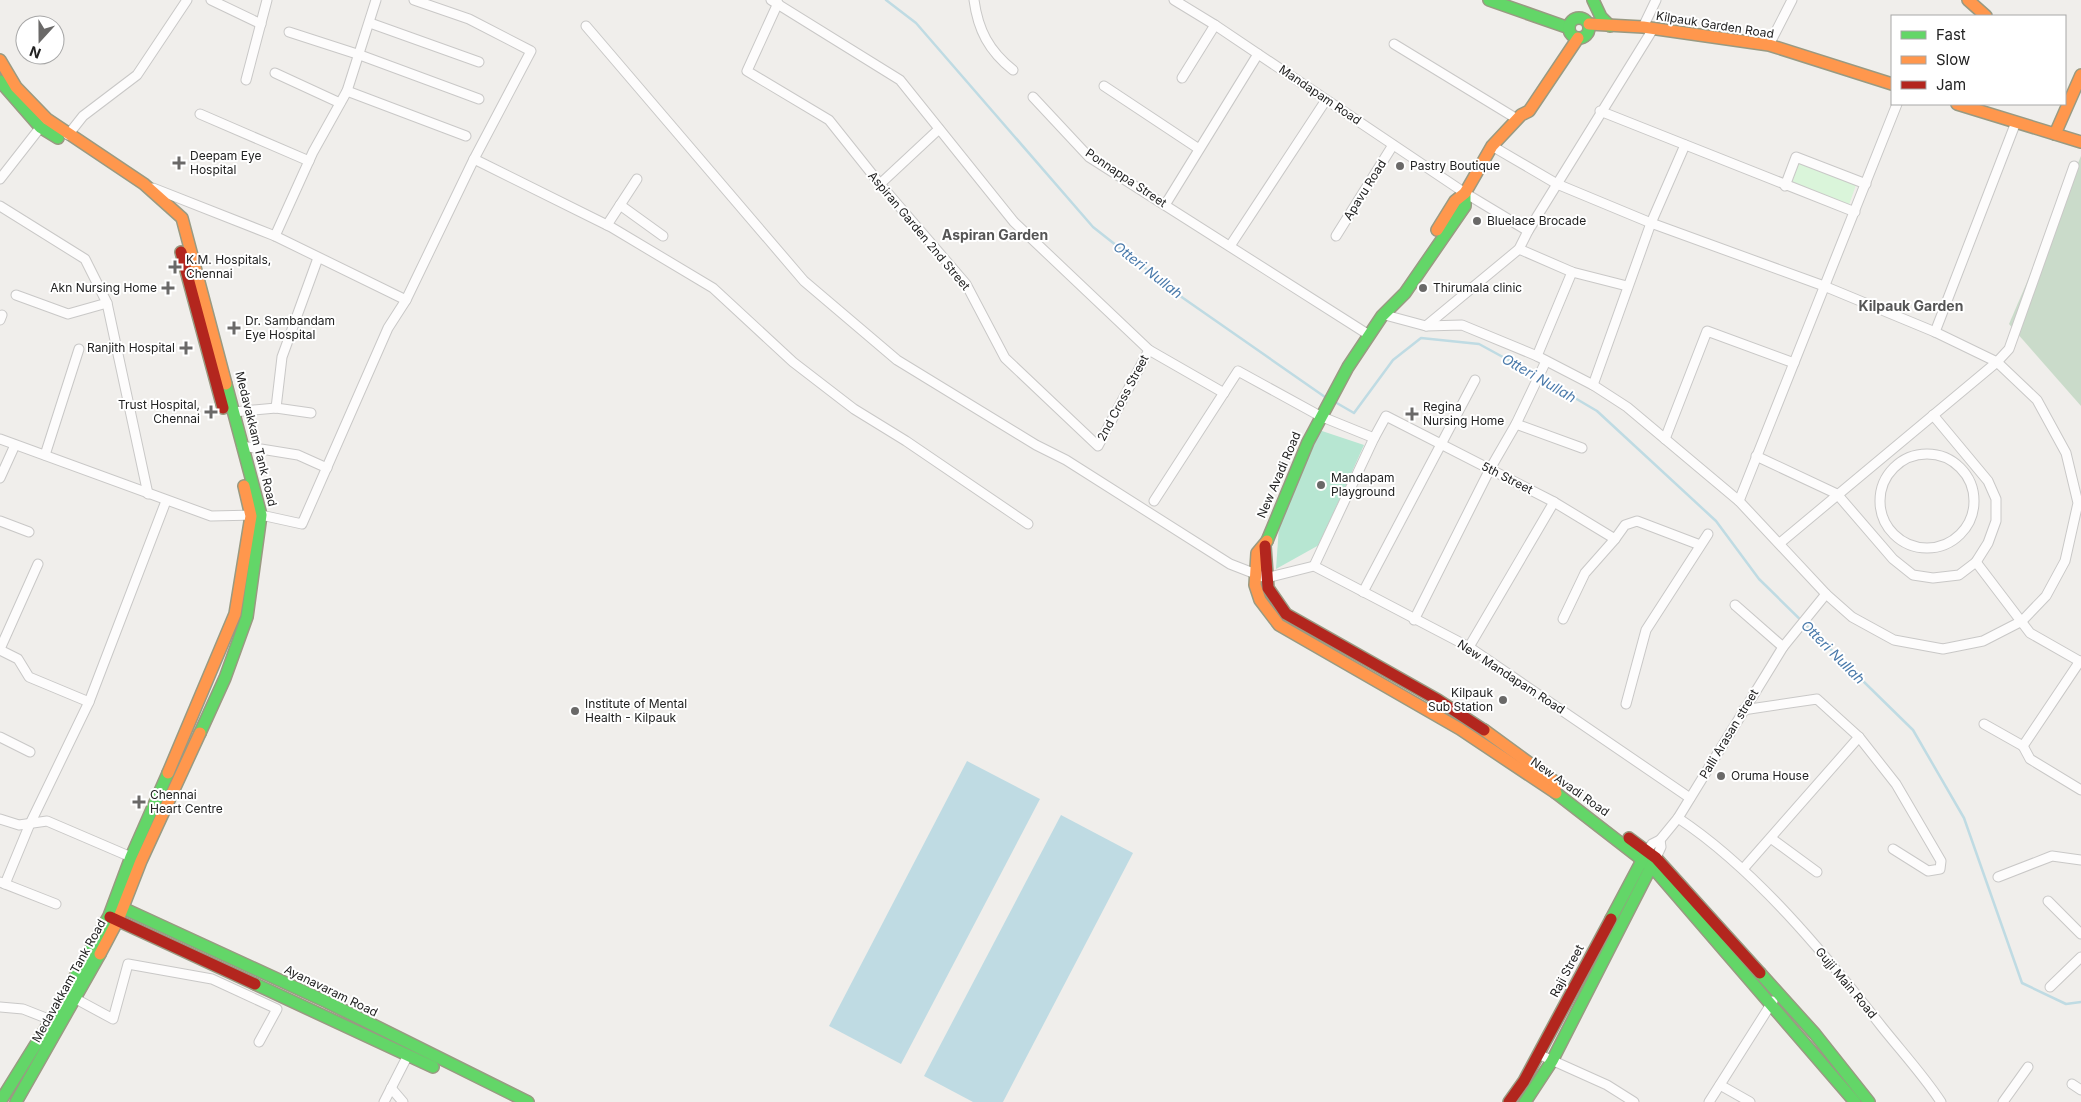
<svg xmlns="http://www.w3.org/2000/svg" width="2081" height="1102" viewBox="0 0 2081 1102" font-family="Inter,sans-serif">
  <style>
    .cemetery { fill: #cadbca }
    .park { fill: #daf5da }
    .pitch { fill: #b7e6d2 }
    .water { fill: #bfdbe3 }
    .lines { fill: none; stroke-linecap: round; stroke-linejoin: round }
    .stream { stroke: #bfdbe3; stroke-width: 2.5 }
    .street-casing { stroke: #c9c8c7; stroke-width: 11 }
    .fast-casing { stroke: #999a82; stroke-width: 14 }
    .slow-casing { stroke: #999a82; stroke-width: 14 }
    .jam-casing { stroke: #999a82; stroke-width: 14 }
    .street { stroke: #fdfcfc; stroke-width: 9 }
    .fast { stroke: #63d668; stroke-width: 11 }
    .slow { stroke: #ff974d; stroke-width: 11 }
    .jam { stroke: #b3261e; stroke-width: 11 }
    .poi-dot { fill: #6a6968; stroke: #fff; stroke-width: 2 }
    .labels { text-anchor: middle; stroke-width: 4; stroke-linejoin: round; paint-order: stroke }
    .street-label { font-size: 12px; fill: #222; stroke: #fff }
    .poi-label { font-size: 12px; fill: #222; stroke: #fff; text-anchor: start }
    .neighbourhood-label { font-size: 14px; font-weight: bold; fill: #555; stroke: #fff }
    .water-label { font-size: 14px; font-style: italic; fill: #4a7aab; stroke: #fff }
  </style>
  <rect width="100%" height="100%" fill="#f0eeeb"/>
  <path class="cemetery" d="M2081,156V406L2009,324Z"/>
  <path class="park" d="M1798,163L1856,185L1849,205L1791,183Z"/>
  <path class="pitch" d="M1319,430L1364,445L1319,545L1276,569L1279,526Z"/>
  <g class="water">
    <path d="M967,761L1040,799L901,1064L829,1026Z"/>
    <path d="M1061,815L1133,853L1003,1102H973L924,1076Z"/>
  </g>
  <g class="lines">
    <g class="stream">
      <path d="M886,0L916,23L1093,227L1183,298L1325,397"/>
      <path d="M1541,378L1597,411L1716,521L1759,579L1913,730L1964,818L2022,983L2066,1004L2081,1002"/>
      <path d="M1335,402L1354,413L1393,360L1421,338L1479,344L1536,375"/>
    </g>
    <g class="street-casing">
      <g id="street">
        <path d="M211,0L261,24"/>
        <path d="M771,0L900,80L1014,222L1149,350L1224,393"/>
        <path d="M974,0C978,30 989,51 1013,70"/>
        <path d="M1174,0L1215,25L1465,193L1528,231"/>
        <path d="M778,3L747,71L829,120L880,184L966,284L1005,358L1098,446L1149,350"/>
        <path d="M370,23L479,62"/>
        <path d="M586,26L804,281L897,360L1036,445L1066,460L1230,564L1266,578L1314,566L1469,647L1690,798"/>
        <path d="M1643,27L1656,0"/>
        <path d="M289,32L360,55L479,99"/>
        <path d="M1394,44L1517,119"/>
        <path d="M1769,45L1792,0"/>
        <path d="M275,73L340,103"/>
        <path d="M1182,78L1215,25"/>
        <path d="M246,80L267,0"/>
        <path d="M1104,86L1199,149"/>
        <path d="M347,91L466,136"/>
        <path d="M1033,97L1089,157L1369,335"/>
        <path d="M1600,111L1855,212"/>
        <path d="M200,114L309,161"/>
        <path d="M68,135L83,116L137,75L187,0"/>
        <path d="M474,159L611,227L713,288L793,362L854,409L906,441L1028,524"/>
        <path d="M0,179L43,124"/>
        <path d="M880,184L939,129"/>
        <path d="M1785,186L1796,157L1866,184"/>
        <path d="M153,188L275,236L406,300"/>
        <path d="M620,205L663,236"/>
        <path d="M1165,205L1258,54"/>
        <path d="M0,206L85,259L107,303L148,494"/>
        <path d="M607,225L637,179"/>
        <path d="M275,236L313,152L347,91L376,0"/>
        <path d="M1336,236L1393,145"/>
        <path d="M1230,246L1326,100"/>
        <path d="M1519,249L1572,272L1627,286"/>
        <path d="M16,295L68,314L107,303"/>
        <path d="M1385,315L1426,326L1462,325L1537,356L1593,385L1627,407L1739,501L1826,594L1852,617L1894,640L1943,649L1983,641L2022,621L2046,596L2065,561L2078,503L2066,453L2037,400L1997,362L1935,332L1824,286L1651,223L1557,184L1492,146"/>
        <path d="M0,320L2,315"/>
        <path d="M1426,326L1519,249L1528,231L1653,29"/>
        <path d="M1935,332L2016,122"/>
        <path d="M1537,356L1572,272"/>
        <path d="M1593,385L1651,223L1685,145"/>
        <path d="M276,408L282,357L318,258"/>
        <path d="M233,412L276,408L311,413"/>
        <path d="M1516,424L1582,448"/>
        <path d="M0,439L211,516L261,515L302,524L388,328L406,300L474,159L531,51L469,19L414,0"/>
        <path d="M1665,439L1707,331L1794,363"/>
        <path d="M242,446L298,455L327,468"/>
        <circle cx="1927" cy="501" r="47"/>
        <path d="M45,455L79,349"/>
        <path d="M1756,456L1837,494L1893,559L1913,575L1933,578L1959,575L1976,562L1988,543L1996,521V499L1988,481L1933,415"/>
        <path d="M0,478L15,445"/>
        <path d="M1154,501L1238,371L1320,416L1374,438L1386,416L1554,502L1615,539L1625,525L1637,521L1700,545"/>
        <path d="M1739,501L1897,104"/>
        <path d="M0,521L29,532"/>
        <path d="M1780,543L1997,362L2009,349L2074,166"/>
        <path d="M1976,562L2030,633L2081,662"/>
        <path d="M1314,566L1374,438"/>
        <path d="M1363,592L1475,380"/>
        <path d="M1735,605L1783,647"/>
        <path d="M1563,619L1585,573L1615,539"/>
        <path d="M1414,620L1490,469L1516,424L1546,361"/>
        <path d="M1469,647L1554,502"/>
        <path d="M0,649L38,564"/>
        <path d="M0,650L18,659L29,677L89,702"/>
        <path d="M1626,704L1646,630L1708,534"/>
        <path d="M1743,710L1817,699L1859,737L1896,784L1941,861L1940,869L1928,871L1893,849"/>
        <path d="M1984,724L2023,746L2080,661"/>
        <path d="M0,737L30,752"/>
        <path d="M2023,746L2030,759L2081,790"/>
        <path d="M1678,818C1755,869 1825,954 1882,1027C1902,1052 1924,1076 1941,1102"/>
        <path d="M0,819L19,825L47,821L131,857"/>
        <path d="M1772,839L1817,872"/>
        <path d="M1647,851L1652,844L1660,840L1678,818L1783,647L1826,594"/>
        <path d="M1656,858L1661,847L1660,840"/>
        <path d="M1743,869L1859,737"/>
        <path d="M1998,877L2052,856L2081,860"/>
        <path d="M0,882L56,904"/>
        <path d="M5,884L29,826L89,702L166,501"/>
        <path d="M2048,901L2081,934"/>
        <path d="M2050,987L2081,957"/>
        <path d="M76,999L113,1019L128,964L212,979L277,1009L259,1042"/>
        <path d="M0,1007L23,1009L51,1020"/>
        <path d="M1538,1054L1607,1085L1634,1102"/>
        <path d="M2072,1084L2081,1090"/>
        <path d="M1720,1085L1750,1102"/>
        <path d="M391,1088L403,1102"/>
        <path d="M384,1102L408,1055"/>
        <path d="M1709,1102L1773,1001"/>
        <path d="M2003,1102L2028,1067"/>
      </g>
    </g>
    <g class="fast-casing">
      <g id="fast">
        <path d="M1489,0L1569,28"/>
        <path d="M1593,0L1601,17L1610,26"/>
        <circle cx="1579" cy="28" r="10"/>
        <path d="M0,81L40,127L58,138"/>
        <path d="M1267,541L1308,442L1348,367L1382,316L1405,293L1465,206V193"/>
        <path d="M200,733L225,678L247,617L261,515L226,384"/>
        <path d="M1556,793L1654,869L1855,1102"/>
        <path d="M114,904L327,1002L528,1102"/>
        <path d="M1611,919L1646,853"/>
        <path d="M1760,973L1815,1034L1869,1102"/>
        <path d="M255,984L433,1067"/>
        <path d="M0,1102L51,1020L109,916L131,857L168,773"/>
        <path d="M16,1102L100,954"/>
        <path d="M1525,1102L1552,1061L1655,859"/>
      </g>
    </g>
    <g class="slow-casing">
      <g id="slow">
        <path d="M1968,0L1986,16"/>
        <path d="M1589,24L1643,27L1769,45L1892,84"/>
        <path d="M0,60L16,87L47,119L144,184L182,218L226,384"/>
        <path d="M1957,104L2081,142"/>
        <path d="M2055,134L2081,75"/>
        <path d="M1437,230L1455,201L1465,193L1492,146L1521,115L1529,111L1578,38"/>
        <path d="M1267,541L1257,553L1255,585L1260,600L1279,625L1460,729L1556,793"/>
        <path d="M1484,730L1558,784"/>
        <path d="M168,773L235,614L251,516L244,486"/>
        <path d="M100,954L118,920L141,861L200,733"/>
      </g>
    </g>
    <g class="jam-casing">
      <g id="jam">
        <path d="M181,252L223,408"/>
        <path d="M1265,546L1268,588L1286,614L1438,700L1484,730"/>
        <path d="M1629,838L1656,858L1760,973"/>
        <path d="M110,917L255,984"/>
        <path d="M1509,1102L1524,1081L1611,919"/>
      </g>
    </g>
    <use href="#street" class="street"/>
    <use href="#fast" class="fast"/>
    <use href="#slow" class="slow"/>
    <use href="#jam" class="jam"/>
  </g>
  <g class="poi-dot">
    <path d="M176.5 155.5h5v5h5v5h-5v5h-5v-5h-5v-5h5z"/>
    <circle cx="1400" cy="166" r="5"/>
    <circle cx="1477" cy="221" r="5"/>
    <path d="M172.5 259.5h5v5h5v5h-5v5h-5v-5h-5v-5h5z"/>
    <path d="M165.5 280.5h5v5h5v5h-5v5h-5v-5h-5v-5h5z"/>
    <circle cx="1423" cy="288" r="5"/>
    <path d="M231.5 320.5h5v5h5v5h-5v5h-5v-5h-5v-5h5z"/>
    <path d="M183.5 340.5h5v5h5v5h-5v5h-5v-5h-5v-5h5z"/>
    <path d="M208.5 404.5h5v5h5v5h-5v5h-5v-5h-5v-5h5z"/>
    <path d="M1409.5 406.5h5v5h5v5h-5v5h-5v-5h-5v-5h5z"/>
    <circle cx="1321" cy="485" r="5"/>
    <circle cx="1503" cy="700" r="5"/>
    <circle cx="575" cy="711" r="5"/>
    <circle cx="1721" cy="776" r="5"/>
    <path d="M136.5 794.5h5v5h5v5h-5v5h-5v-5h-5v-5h5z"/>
  </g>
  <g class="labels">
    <g class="street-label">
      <text transform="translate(1715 25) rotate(9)" y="4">Kilpauk Garden Road</text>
      <text transform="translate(1320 95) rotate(34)" y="4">Mandapam Road</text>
      <text transform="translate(1126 178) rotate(34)" y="4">Ponnappa Street</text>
      <text transform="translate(1365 190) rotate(-58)" y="4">Apavu Road</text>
      <text transform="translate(919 231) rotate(50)" y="4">Aspiran Garden 2nd Street</text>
      <text transform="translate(1123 398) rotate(-62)" y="4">2nd Cross Street</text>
      <text transform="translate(256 439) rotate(76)" y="4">Medavakkam Tank Road</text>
      <text transform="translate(1279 475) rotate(-67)" y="4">New Avadi Road</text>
      <text transform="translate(1507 478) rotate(27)" y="4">5th Street</text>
      <text transform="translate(1511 677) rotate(33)" y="4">New Mandapam Road</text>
      <text transform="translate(1729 734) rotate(-59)" y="4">Palli Arasan street</text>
      <text transform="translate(1570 787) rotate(35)" y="4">New Avadi Road</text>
      <text transform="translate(1567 971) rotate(-62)" y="4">Raji Street</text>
      <text transform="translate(69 981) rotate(-61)" y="4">Medavakkam Tank Road</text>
      <text transform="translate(1846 983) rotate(50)" y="4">Gujji Main Road</text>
      <text transform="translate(331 991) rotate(26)" y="4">Ayanavaram Road</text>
    </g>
    <g class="poi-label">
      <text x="190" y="160">Deepam Eye<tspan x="190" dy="14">Hospital</tspan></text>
      <text x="1410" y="170">Pastry Boutique</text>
      <text x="1487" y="225">Bluelace Brocade</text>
      <text x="186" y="264">K.M. Hospitals,<tspan x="186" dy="14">Chennai</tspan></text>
      <text x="157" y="292" text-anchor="end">Akn Nursing Home</text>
      <text x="1433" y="292">Thirumala clinic</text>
      <text x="245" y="325">Dr. Sambandam<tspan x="245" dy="14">Eye Hospital</tspan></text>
      <text x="175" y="352" text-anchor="end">Ranjith Hospital</text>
      <text x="200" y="409" text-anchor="end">Trust Hospital,<tspan x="200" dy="14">Chennai</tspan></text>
      <text x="1423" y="411">Regina<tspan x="1423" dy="14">Nursing Home</tspan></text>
      <text x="1331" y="482">Mandapam<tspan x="1331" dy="14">Playground</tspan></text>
      <text x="1493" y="697" text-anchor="end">Kilpauk<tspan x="1493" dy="14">Sub Station</tspan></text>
      <text x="585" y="708">Institute of Mental<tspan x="585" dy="14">Health - Kilpauk</tspan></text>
      <text x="1731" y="780">Oruma House</text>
      <text x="150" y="799">Chennai<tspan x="150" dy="14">Heart Centre</tspan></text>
    </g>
    <g class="neighbourhood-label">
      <text x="995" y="240">Aspiran Garden</text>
      <text x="1911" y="311">Kilpauk Garden</text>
    </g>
    <g class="water-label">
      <text transform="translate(1148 270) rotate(38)" y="5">Otteri Nullah</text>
      <text transform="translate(1539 378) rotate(30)" y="5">Otteri Nullah</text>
      <text transform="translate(1833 652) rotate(45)" y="5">Otteri Nullah</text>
    </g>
  </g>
  <rect x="1891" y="15" width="175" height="90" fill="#ffffff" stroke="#a7a7a7"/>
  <rect x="1901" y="31" width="25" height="8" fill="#63d668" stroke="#a7a7a7"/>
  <text x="1936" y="40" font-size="15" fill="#222222">Fast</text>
  <rect x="1901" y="56" width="25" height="8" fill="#ff974d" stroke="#a7a7a7"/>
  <text x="1936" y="65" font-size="15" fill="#222222">Slow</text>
  <rect x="1901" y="81" width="25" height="8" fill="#b3261e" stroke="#a7a7a7"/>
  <text x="1936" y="90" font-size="15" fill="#222222">Jam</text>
  <g transform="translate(40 40) rotate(201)"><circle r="24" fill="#ffffff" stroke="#a7a7a7"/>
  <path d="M0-4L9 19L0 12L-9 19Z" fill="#6a6968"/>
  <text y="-8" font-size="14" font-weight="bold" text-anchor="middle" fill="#222222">N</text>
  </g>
</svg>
